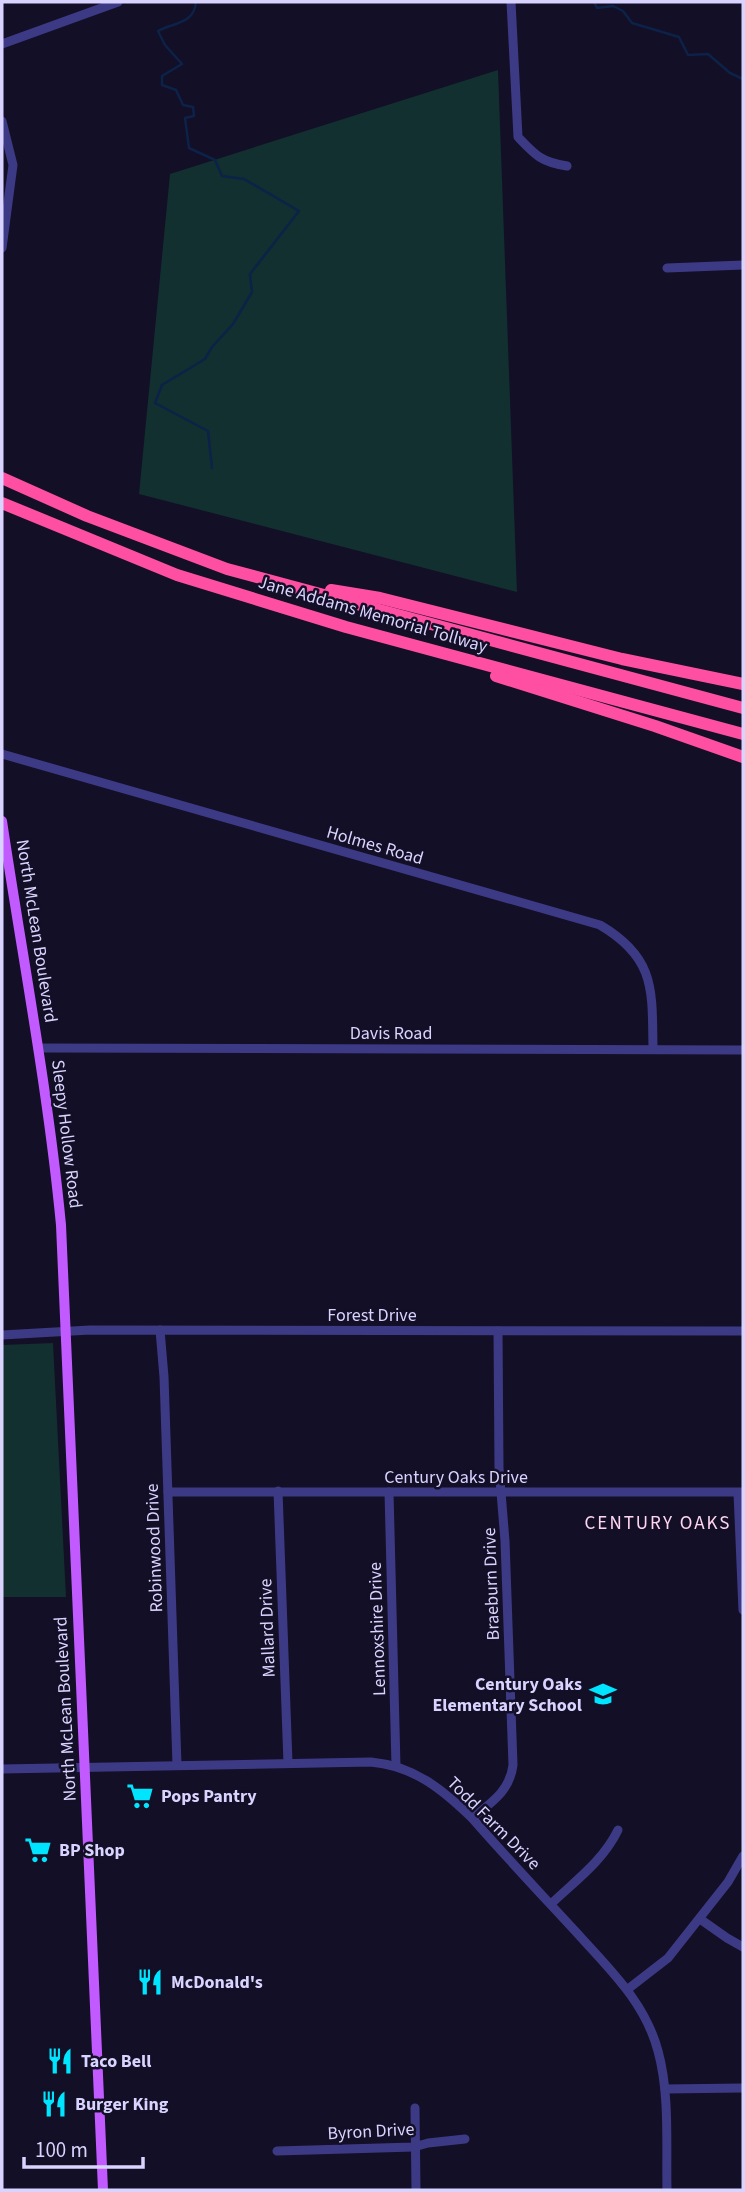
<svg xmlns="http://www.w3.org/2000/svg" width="745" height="2192" viewBox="0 0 745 2192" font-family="'Source Sans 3',sans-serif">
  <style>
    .green { fill: #12302f }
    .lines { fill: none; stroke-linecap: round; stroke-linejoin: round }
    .stream { stroke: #0c2248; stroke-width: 2.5 }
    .minor { stroke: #3d3a85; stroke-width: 9 }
    .major { stroke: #c25bff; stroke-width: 10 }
    .highway { stroke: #ff4fa3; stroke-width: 12 }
    .labels { text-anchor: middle; stroke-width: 5; stroke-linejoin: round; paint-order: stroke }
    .street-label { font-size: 18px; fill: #d9d4ff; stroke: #130f26 }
    .poi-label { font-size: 18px; font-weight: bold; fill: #d9d4ff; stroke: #130f26; text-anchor: start }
    .neighbourhood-label { font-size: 19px; letter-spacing: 2px; fill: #ffd6f0; stroke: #130f26 }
  </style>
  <rect width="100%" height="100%" fill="#130f26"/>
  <g class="green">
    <path d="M498,70L517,592L139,494L170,174Z"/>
    <path d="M53,1343L66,1597H2V1345Z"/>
  </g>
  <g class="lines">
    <g class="stream">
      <path d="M196,2C194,24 175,22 158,31L165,45L182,64L162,76V85L176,90L183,105L193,107L194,116L185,118L189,148L215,160L222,176L244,179L299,211L250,274L252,292L233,324L212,347L205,359L162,385L155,403L208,431L212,468"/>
      <path d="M594,2L597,8L613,6L623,11L632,23L679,37L688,55L708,54L730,73L743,79"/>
    </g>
    <g class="minor">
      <path d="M511,2L518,137C535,155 541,162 567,166"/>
      <path d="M2,44L118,2"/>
      <path d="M2,121L13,165L2,248"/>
      <path d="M667,268L743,265"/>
      <path d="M2,754L600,925C656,958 652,990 653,1049"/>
      <path d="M38,1048L743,1050"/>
      <path d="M160,1330L164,1377L177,1765"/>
      <path d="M2,1335L90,1330L743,1331"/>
      <path d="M278,1491L288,1763"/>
      <path d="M168,1492H743"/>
      <path d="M389,1492L396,1766"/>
      <path d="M738,1493L743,1610"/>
      <path d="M2,1769L371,1762C414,1766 442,1789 472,1818C506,1857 542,1895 577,1933C610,1970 645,2002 658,2051C670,2094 666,2146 667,2190"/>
      <path d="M472,1818C491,1803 510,1791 513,1765L505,1541L499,1468L498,1331"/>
      <path d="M551,1904C575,1881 603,1861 618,1830"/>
      <path d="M700,1919L727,1938L743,1947"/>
      <path d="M628,1989L668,1958L728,1882L743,1856"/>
      <path d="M665,2089L743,2088"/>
      <path d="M415,2108L416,2190"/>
      <path d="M277,2151L414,2147L428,2143L465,2139"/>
    </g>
    <path class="major" d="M2,821C22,955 48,1089 61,1225L103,2190"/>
    <g class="highway">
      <path d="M2,478L87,516L227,569L743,708"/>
      <path d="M2,503L177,575L346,627L743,734"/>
      <path d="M331,590L380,598L622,659L743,684"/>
      <path d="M496,676L655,726L743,757"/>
    </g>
  </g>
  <defs>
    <g id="school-bare" transform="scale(2.1)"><path d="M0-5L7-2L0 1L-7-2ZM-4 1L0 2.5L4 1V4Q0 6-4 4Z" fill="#00e5ff" stroke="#130f26" stroke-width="2.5" paint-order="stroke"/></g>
    <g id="supermarket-bare" transform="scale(2.1)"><path d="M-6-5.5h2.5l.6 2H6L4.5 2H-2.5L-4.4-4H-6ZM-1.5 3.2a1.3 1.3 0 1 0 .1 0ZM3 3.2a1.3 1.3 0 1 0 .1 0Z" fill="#00e5ff" stroke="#130f26" stroke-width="2.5" paint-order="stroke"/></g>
    <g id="restaurant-bare" transform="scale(2.1)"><path d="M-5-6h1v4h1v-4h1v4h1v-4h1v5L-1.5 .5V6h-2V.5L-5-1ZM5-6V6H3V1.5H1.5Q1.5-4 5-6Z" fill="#00e5ff" stroke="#130f26" stroke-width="2.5" paint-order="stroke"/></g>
  </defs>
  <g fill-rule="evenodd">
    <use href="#school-bare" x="603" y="1694"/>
    <use href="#supermarket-bare" x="140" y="1796"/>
    <use href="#supermarket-bare" x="38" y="1850"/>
    <use href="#restaurant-bare" x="150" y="1982"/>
    <use href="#restaurant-bare" x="60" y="2061"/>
    <use href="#restaurant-bare" x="54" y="2104"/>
  </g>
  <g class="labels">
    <g class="street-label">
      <text transform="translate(373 614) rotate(16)" y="6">Jane Addams Memorial Tollway</text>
      <text transform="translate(375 845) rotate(16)" y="6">Holmes Road</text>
      <text transform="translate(37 931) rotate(81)" y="6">North McLean Boulevard</text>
      <text x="391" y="1039">Davis Road</text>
      <text transform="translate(67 1134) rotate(83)" y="6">Sleepy Hollow Road</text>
      <text x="372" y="1321">Forest Drive</text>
      <text x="456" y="1483">Century Oaks Drive</text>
      <text transform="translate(154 1548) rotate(-92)" y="6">Robinwood Drive</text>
      <text transform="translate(491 1584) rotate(-92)" y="6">Braeburn Drive</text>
      <text transform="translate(267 1628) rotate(-92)" y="6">Mallard Drive</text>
      <text transform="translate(377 1629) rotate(-92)" y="6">Lennoxshire Drive</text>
      <text transform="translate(65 1709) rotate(-93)" y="6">North McLean Boulevard</text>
      <text transform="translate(494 1823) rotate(45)" y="6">Todd Farm Drive</text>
      <text transform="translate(371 2131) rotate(-3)" y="6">Byron Drive</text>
    </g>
    <g class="poi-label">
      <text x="582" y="1690" text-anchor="end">Century Oaks<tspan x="582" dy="21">Elementary School</tspan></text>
      <text x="161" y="1802">Pops Pantry</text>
      <text x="59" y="1856">BP Shop</text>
      <text x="171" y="1988">McDonald's</text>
      <text x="81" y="2067">Taco Bell</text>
      <text x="75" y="2110">Burger King</text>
    </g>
    <g class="neighbourhood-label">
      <text x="658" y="1529">CENTURY OAKS</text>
    </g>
  </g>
  <rect width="745" height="2192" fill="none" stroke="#d9d4ff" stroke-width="7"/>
  <path d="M24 2157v10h119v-10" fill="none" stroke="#d9d4ff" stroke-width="3.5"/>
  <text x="35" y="2157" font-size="21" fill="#d9d4ff" stroke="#130f26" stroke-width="5" paint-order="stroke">100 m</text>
</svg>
